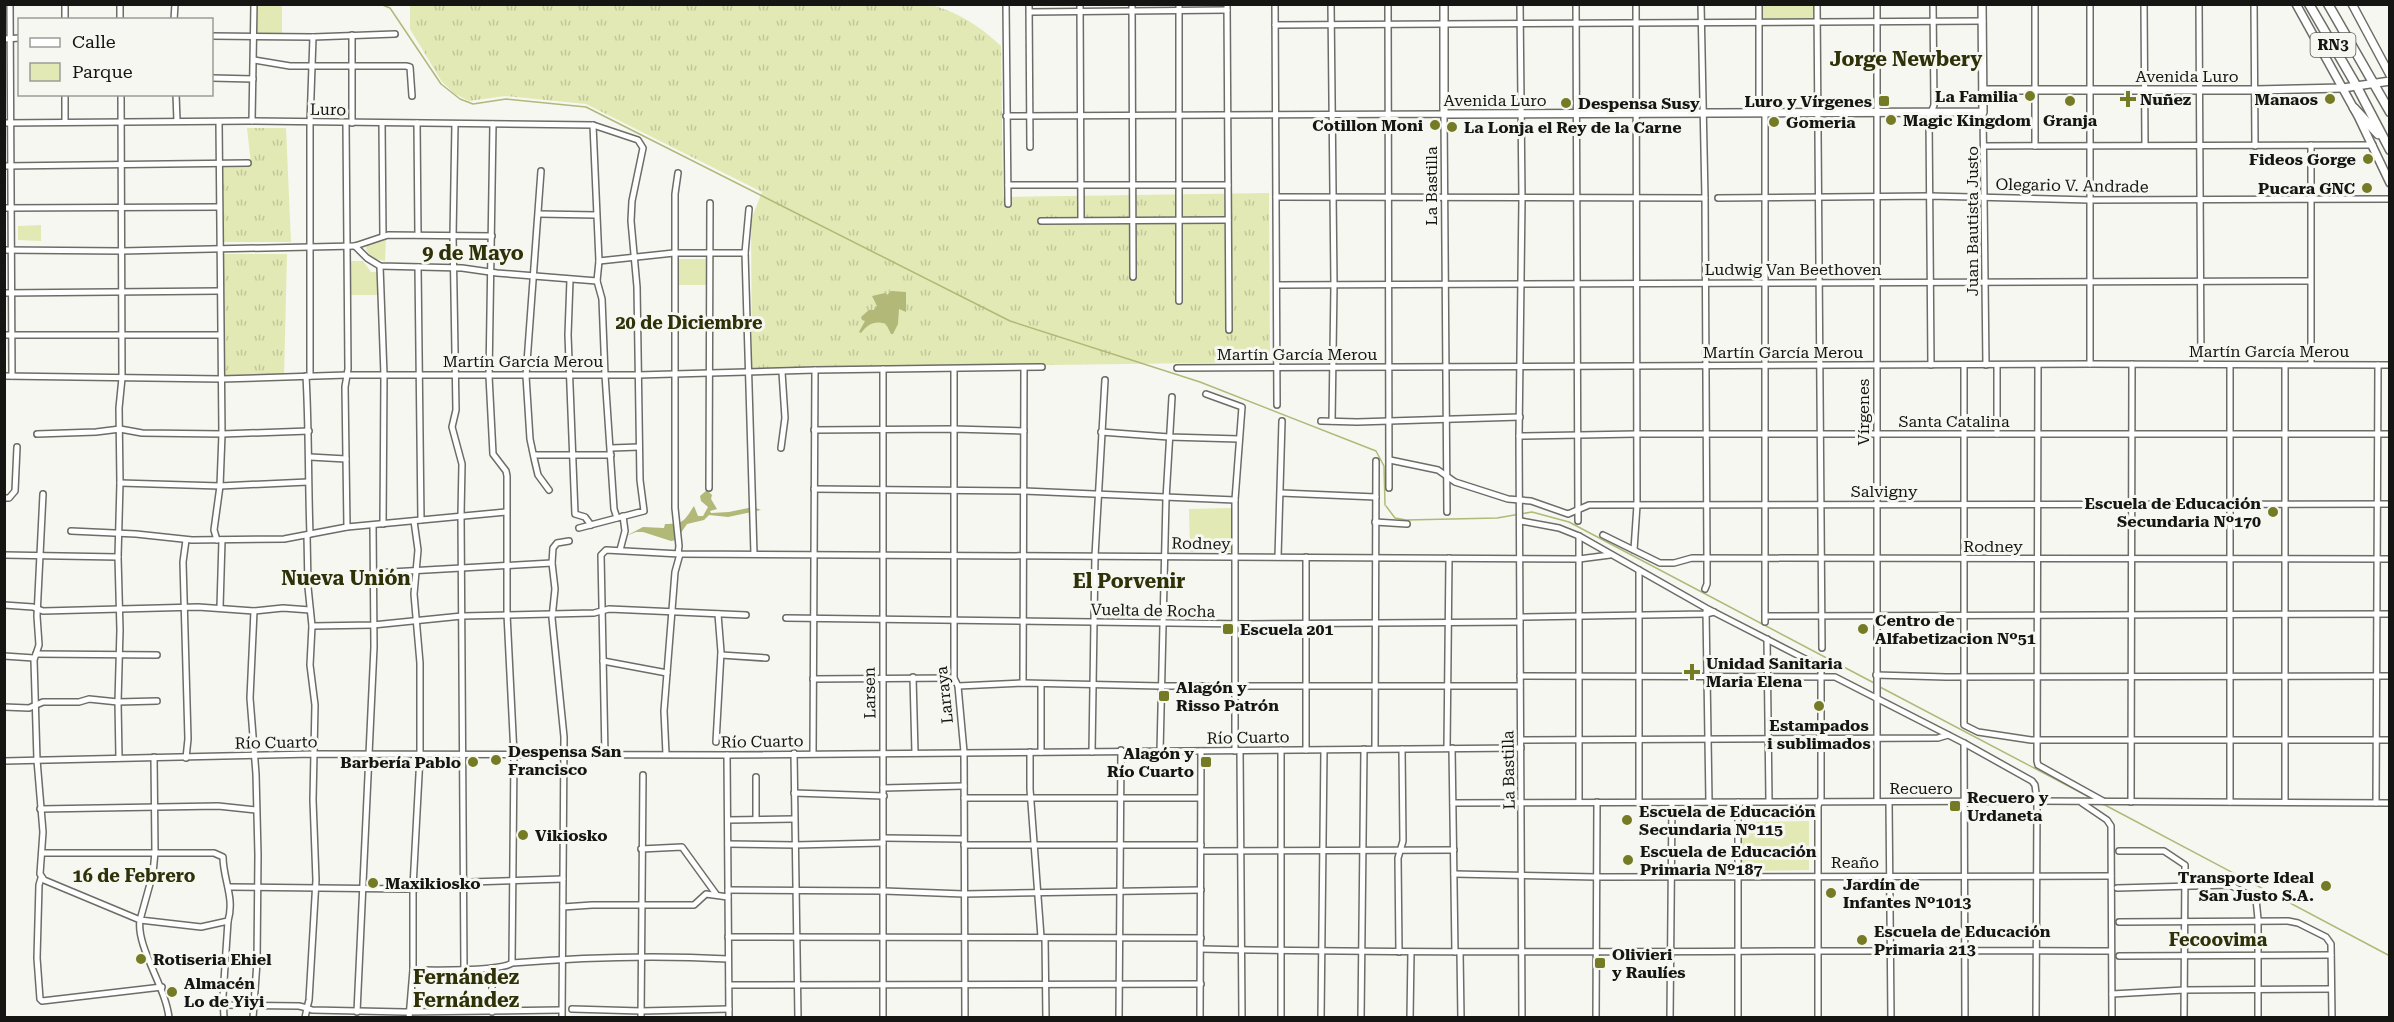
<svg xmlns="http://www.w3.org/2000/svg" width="2394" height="1022" viewBox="0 0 2394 1022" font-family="'Roboto Serif',serif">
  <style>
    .grass { fill: url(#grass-tufts) }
    .park { fill: #e3e9b4 }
    .water { fill: #b1b878 }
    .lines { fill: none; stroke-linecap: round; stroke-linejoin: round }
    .stream { stroke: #b1b878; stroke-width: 1.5 }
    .minor-casing { stroke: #6c6d67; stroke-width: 8 }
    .tertiary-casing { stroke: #6c6d67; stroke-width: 10 }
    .trunk-casing { stroke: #6c6d67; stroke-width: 11 }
    .minor { stroke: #fff; stroke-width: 5 }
    .tertiary { stroke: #fff; stroke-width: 7 }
    .trunk { stroke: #fff; stroke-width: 8 }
    .poi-dot { fill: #757b24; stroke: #f6f7f0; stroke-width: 2 }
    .labels { text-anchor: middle; stroke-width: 6; stroke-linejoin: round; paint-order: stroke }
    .shield { fill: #f6f7f0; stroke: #585955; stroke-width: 1.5 }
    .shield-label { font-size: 15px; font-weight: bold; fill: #151513 }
    .street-label { font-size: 16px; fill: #151513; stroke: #f6f7f0 }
    .poi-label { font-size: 16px; font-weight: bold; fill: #151513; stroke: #f6f7f0; text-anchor: start }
    .neighbourhood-label { font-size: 18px; font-weight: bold; fill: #2f3208; stroke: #f6f7f0 }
    .quarter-label { font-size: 20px; font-weight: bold; fill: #2f3208; stroke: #f6f7f0 }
  </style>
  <defs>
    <pattern id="grass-tufts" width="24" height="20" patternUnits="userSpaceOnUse" patternTransform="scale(1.5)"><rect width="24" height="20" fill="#e3e9b4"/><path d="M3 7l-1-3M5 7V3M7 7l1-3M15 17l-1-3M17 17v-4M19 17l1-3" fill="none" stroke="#c2c79a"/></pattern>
  </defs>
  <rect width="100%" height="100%" fill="#f6f7f0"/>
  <g class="grass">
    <path d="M410,4H927C955,10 980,26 1001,46L1003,197L1269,193L1270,362L752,369L751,220L762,192L586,104L505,96L469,101L455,94L442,82L410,29Z"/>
    <path d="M247,128H286L291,242H224L223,166L251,164Z"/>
    <path d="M221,254H287L284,378L221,379Z"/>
  </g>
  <g class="park">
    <path d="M256,5H282V34L257,33Z"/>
    <rect x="1762" y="5" width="51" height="14"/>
    <path d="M41,225V241L18,240V226Z"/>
    <path d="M386,238L385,261L371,258L366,249L367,244Z"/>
    <path d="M676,259H707V285H677Z"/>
    <path d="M351,261H363L371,272H379V295H351Z"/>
    <path d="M1232,508L1231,552H1190L1189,509Z"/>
    <path d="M1809,821V870L1741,871L1743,822Z"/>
  </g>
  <g class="water">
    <path d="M891,291L906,292V312L899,309L898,324L893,334H891L886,324C875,320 868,324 861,333L859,332L865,321L862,320L861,317L869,310H874L877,306L872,296L885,293L887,295Z"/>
    <path d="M707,490L712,495L711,499L717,509L710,511L711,513L729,512L753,507L761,510L728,517L709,515L704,520L687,524L676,540L671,541L643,532H636L626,536L643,527L664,528L665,524C684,524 684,521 694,506L698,516H703L708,507L701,501L700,496Z"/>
  </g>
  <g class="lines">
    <g class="stream">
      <path d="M380,4L390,8L441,84L460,99L473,104L506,99L586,107L1010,321L1200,382L1376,451L1384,466L1385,505"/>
      <path d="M1386,506L1395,518L1406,520L1497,518L1532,512L1569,522L1876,684"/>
      <path d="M1880,687L2093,799"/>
      <path d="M2103,804L2390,956"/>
    </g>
    <g class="minor-casing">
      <g id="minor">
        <path d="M10,4L12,376"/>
        <path d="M120,4V20"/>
        <path d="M1006,4L1008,204"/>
        <path d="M1029,4L1030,147"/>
        <path d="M1080,4L1081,220"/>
        <path d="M1132,4L1133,277"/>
        <path d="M1227,4L1229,330"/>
        <path d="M1275,4L1277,405"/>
        <path d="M1331,4L1334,285L1332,421"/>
        <path d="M1388,4L1389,488"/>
        <path d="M1520,4L1522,199L1519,436L1522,1018"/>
        <path d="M1576,4L1578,521"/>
        <path d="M1701,4L1705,198L1707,559V584L1705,589"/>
        <path d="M1817,4L1822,648"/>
        <path d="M2035,4V146"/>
        <path d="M2144,4L2145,145"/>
        <path d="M2199,4L2201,364"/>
        <path d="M2254,4L2255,146"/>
        <path d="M1030,12L1227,10"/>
        <path d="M65,20V4"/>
        <path d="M174,20L175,4"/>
        <path d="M1275,25L1983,21"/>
        <path d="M212,36L313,37L395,34"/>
        <path d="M4,39L20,38"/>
        <path d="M254,60L290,66H406L410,67L412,96"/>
        <path d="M212,78L253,79"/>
        <path d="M65,94V122"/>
        <path d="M176,94L177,121"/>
        <path d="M1983,112L1986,365"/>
        <path d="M1759,113V4"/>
        <path d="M1006,116L1444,114L1447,512"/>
        <path d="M252,121L254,4"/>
        <path d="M4,123L248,121L593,125L638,140L643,148L632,201L631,221L637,287L640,480L644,511L579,528"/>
        <path d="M346,123L348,369L345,387L347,527"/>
        <path d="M352,123V35"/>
        <path d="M382,123L383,236"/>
        <path d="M417,123L418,235"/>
        <path d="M455,124L453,236L456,410L452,427L462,464L461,515L464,969"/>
        <path d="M493,124L489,376L493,454L506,471L507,476V614L514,755L512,963"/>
        <path d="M2311,145V364"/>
        <path d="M1985,146L2373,145"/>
        <path d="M4,166L248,163"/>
        <path d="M541,171L526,376L530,439L534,458L538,475L549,490"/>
        <path d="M1008,185H1228"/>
        <path d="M1276,197L1705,198"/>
        <path d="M1718,198L1930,196L2090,200L2390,199"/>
        <path d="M4,208L219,207"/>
        <path d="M749,209L745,253L754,554"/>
        <path d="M539,214L596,215"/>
        <path d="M1041,221L1228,220"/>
        <path d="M355,246L367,258L380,266L462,268L497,273L597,281L599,261L593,125"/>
        <path d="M4,250L121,251L355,246L388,235L492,236"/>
        <path d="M599,261L674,253H745"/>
        <path d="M380,266L384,375L383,524"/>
        <path d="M418,267L421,520"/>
        <path d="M570,280L568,335L575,514L585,517L591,525"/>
        <path d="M597,281L602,299L605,375L614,509L617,518"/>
        <path d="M1277,285L2309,281"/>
        <path d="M4,293L219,291"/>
        <path d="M1179,301V4"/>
        <path d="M4,335H220"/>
        <path d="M2090,364V4"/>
        <path d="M1931,365L1929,118L1934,105L1933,4"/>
        <path d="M1964,365V725L1978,732L2031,740H2390"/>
        <path d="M2038,365L2037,761L2038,765L2103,801"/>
        <path d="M2230,365V802"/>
        <path d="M1177,368L2090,364L2390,365"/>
        <path d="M883,369V1018"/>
        <path d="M954,369V678L958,686L964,752L965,1018"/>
        <path d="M4,376L221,379L347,375H638L815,370L1042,367"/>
        <path d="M306,376C309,429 308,481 310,534"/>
        <path d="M310,376V123L313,37"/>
        <path d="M1206,394L1242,407L1235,500V751"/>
        <path d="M1321,421L1357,422L1520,417"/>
        <path d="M814,430L953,429L1024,431"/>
        <path d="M1101,432L1169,437L1239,439"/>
        <path d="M37,434L96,432L120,429L142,433L222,434L309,431"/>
        <path d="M1997,434V365"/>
        <path d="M1519,436L1636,434H2390"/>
        <path d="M611,448L639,447"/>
        <path d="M781,448L785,418L782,372"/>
        <path d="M534,455H611"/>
        <path d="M310,457L346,459"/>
        <path d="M1390,460L1438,470L1455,482L1508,499L1531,501L1568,514L1589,505L2390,504"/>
        <path d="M120,483L220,486L308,482"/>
        <path d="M709,488L710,203"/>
        <path d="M814,489L1024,491L1235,500"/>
        <path d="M1281,493L1376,497"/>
        <path d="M43,494L37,616L39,645L34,660L37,760L43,832L40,874L44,880L140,920C136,947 166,987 169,1018"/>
        <path d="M4,498H9L15,491L17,447"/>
        <path d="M1521,521L1559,528L1579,536L1706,608L1813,663L1821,670V798L1818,806V1018"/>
        <path d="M1375,522L1407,524"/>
        <path d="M71,531L136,534L192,540L284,539L347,527L506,512"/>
        <path d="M307,535L308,587L312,626L310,665L315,705L313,800L316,880L309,1000L307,1008L312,1010L404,1012L561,1010"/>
        <path d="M1603,535L1660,563H1674L1692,558L2390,559"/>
        <path d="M1579,536V802"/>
        <path d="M217,540L214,530L220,486L222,434L219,122"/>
        <path d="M620,550L625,531L623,516"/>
        <path d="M1634,550L1637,505L1636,4"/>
        <path d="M678,554L679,546L675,508V194L678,173"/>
        <path d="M4,555L118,557"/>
        <path d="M1278,557L1282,421"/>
        <path d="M1306,557V750"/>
        <path d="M1639,570V803"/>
        <path d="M373,573L552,563"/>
        <path d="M4,605L33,607L43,611L198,607L254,611L283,608L310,610"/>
        <path d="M220,607L222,540"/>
        <path d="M1706,611L1709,802"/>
        <path d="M1766,616L2390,614"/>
        <path d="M1520,617L1706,614L1714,612"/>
        <path d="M786,618L1247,624L1520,622"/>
        <path d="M1765,622V113"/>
        <path d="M312,626L373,625L462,616L594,613L609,609L746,615"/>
        <path d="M1767,639L1769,801"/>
        <path d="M36,654L157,655"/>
        <path d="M721,655L766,658"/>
        <path d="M4,656L34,658"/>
        <path d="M603,661L667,673"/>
        <path d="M1876,675L1946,677L2390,676"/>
        <path d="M1520,676L1835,677L1964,743L2032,781L2035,785L2037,801L2036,1018"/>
        <path d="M913,677L915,753"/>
        <path d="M813,679L954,678"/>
        <path d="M1023,683L1024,368"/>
        <path d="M958,686L1023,683L1161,686H1520"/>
        <path d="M4,707L29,708L43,702H79L89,699L118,702L157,701"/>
        <path d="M1521,740L1938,738L1948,735"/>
        <path d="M716,742L721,652L718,614"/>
        <path d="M1964,743L1965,1018"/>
        <path d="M1447,748L1449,558"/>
        <path d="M1452,748L1455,952"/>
        <path d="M1375,749L1376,461"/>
        <path d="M1240,751L1242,1018"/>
        <path d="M1030,752V789L1041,937"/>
        <path d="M1041,752V684"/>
        <path d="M1092,752L1095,556L1105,380"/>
        <path d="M1160,752L1166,499L1172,397"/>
        <path d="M794,753L798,1018"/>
        <path d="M813,753L815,370"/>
        <path d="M666,754L664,711L675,572L680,554"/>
        <path d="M605,755L601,555L606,550L680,554L1579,559L1610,555"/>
        <path d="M727,755L729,1018"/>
        <path d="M119,758L118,702L120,630L118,557L120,483L119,408L122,378L121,94"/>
        <path d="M186,758L188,739L183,562L186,540"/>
        <path d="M4,761L314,754L727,755L1521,748"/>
        <path d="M756,777V819"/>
        <path d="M883,788L964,786"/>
        <path d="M794,793L884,796"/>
        <path d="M964,798H1200"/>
        <path d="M1877,801V4"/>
        <path d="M1889,802L1891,1018"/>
        <path d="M2131,802L2132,364"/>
        <path d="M2285,802V365"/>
        <path d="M1453,803L2037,801L2390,803"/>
        <path d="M2082,803L2107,820L2111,826L2112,1018"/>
        <path d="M2376,803L2378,365"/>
        <path d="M40,809L218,806L256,810"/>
        <path d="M728,820L794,819"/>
        <path d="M884,838L963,839"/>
        <path d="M728,844L794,845L883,843"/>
        <path d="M964,845H1201"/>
        <path d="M641,849L682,847L716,894"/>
        <path d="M1201,851L1454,850"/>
        <path d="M2119,851H2164L2185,865L2184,1018"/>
        <path d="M42,853H214L223,857C223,879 235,898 228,921L201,927L140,920L153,873L155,852V850L154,757"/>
        <path d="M1454,874L1596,877L2111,876"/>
        <path d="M41,878L39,885L37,958L40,999L42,1001L162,987"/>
        <path d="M230,887L406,889L460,885L470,882L563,879"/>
        <path d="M2117,888L2230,885L2256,899L2258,919V1018"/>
        <path d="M728,890L884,891L964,894L1201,890"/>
        <path d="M563,907L592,905H694L706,894L728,897"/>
        <path d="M2119,922L2288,921L2298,923L2326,937L2331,944L2332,1018"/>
        <path d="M728,937L1201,938"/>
        <path d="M1045,938L1046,1018"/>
        <path d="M1201,949C1504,955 1807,949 2111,951"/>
        <path d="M1399,952L1398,858L1403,841L1402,749"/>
        <path d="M1460,952L1461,1018"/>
        <path d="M2119,956L2331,955"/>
        <path d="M492,968V1012"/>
        <path d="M413,970C432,970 500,972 512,963C584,957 656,955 728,959"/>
        <path d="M729,985L1201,984"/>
        <path d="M2112,994L2184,990L2331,989"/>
        <path d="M224,1005L299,1006L307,1008L305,1018"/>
        <path d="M572,1009L641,1011L729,1009"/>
        <path d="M357,1012L374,647L373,525"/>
        <path d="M224,1018L223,996L228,921"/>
        <path d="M253,1018L257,962L258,855L256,774L250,698L254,611"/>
        <path d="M409,1018L413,970V887L420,756V663L414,594L418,550L414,521"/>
        <path d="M562,1018L564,737L552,618L555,589L552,563L553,548L557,543L569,541"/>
        <path d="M641,1018L643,775"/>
        <path d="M1119,1018L1121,750"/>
        <path d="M1200,1018L1201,751"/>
        <path d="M1281,1018V750"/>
        <path d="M1321,1018L1324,750"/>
        <path d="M1361,1018L1364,749"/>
        <path d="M1410,1018L1411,952"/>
        <path d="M1596,1018L1597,802"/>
        <path d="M1670,1018L1672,803"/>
        <path d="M1738,1018V802"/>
      </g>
    </g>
    <g class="tertiary-casing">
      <g id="tertiary">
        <path d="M1444,4V114L1983,112L1982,4"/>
        <path d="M2296,4L2358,116L2390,183"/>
        <path d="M2352,4L2390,75"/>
        <path d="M1983,90H2256L2343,88L2390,81"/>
      </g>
    </g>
    <g class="trunk-casing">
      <g id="trunk">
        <path d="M2309,4L2356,85L2390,150"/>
        <path d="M2328,4L2390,112"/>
        <path d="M2354,108L2378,134"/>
      </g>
    </g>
    <use href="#minor" class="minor"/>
    <use href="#tertiary" class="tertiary"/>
    <use href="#trunk" class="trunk"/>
  </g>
  <g class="poi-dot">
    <circle cx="2030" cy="96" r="6"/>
    <path d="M2125 90h6v6h6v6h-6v6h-6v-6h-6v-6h6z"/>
    <circle cx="2330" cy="99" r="6"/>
    <rect x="1878" y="95" width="12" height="12" rx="3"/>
    <circle cx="2070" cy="101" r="6"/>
    <circle cx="1566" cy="103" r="6"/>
    <circle cx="1891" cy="120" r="6"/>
    <circle cx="1774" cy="122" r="6"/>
    <circle cx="1435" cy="125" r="6"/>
    <circle cx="1452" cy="127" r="6"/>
    <circle cx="2368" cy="159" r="6"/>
    <circle cx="2367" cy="188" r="6"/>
    <circle cx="2273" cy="512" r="6"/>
    <rect x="1222" y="623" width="12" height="12" rx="3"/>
    <circle cx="1863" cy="629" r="6"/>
    <path d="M1689 663h6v6h6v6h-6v6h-6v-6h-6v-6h6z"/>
    <rect x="1158" y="690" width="12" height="12" rx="3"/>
    <circle cx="1819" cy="706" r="6"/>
    <circle cx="496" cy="760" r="6"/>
    <circle cx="473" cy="762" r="6"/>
    <rect x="1200" y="756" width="12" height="12" rx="3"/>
    <rect x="1949" y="800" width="12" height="12" rx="3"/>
    <circle cx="1627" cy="820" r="6"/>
    <circle cx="523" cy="835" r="6"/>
    <circle cx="1628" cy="860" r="6"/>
    <circle cx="373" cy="883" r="6"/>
    <circle cx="2326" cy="886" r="6"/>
    <circle cx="1831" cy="893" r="6"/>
    <circle cx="1862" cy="940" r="6"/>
    <circle cx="141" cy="959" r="6"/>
    <rect x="1594" y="957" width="12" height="12" rx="3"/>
    <circle cx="172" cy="992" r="6"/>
  </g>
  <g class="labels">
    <rect class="shield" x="2310.5" y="33" width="45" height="24" rx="4.5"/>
    <g class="shield-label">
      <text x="2333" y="50">RN3</text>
    </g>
    <g class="street-label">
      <text x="2187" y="82">Avenida Luro</text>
      <text x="1495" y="106">Avenida Luro</text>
      <text transform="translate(328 109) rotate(1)" y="6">Luro</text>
      <text transform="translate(2072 185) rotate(1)" y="6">Olegario V. Andrade</text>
      <text transform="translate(1431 186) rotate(-90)" y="6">La Bastilla</text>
      <text transform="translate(1972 221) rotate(-90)" y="6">Juan Bautista Justo</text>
      <text x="1793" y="275">Ludwig Van Beethoven</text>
      <text x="2269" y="357">Martín García Merou</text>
      <text x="1783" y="358">Martín García Merou</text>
      <text x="1297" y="360">Martín García Merou</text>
      <text x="523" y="367">Martín García Merou</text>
      <text transform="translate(1863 412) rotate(-90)" y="6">Vírgenes</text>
      <text x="1954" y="427">Santa Catalina</text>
      <text x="1884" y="497">Salvigny</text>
      <text transform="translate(1201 543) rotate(1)" y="6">Rodney</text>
      <text x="1993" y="552">Rodney</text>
      <text transform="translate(1153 610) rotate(1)" y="6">Vuelta de Rocha</text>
      <text transform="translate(869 693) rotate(-91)" y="6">Larsen</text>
      <text transform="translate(944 695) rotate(-96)" y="6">Larraya</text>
      <text transform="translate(1248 737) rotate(-1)" y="6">Río Cuarto</text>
      <text transform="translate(762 741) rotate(-1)" y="6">Río Cuarto</text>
      <text transform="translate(276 742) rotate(-1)" y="6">Río Cuarto</text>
      <text transform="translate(1508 770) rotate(-91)" y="6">La Bastilla</text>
      <text x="1921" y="794">Recuero</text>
      <text x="1855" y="868">Reaño</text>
    </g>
    <g class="poi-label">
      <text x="2018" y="102" text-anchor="end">La Familia</text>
      <text x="2140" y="105">Nuñez</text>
      <text x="2318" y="105" text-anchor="end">Manaos</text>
      <text x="1872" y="107" text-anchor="end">Luro y Vírgenes</text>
      <text x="1578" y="109">Despensa Susy</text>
      <text x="1903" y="126">Magic Kingdom</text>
      <text x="2070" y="126" text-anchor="middle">Granja</text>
      <text x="1786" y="128">Gomeria</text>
      <text x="1423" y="131" text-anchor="end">Cotillon Moni</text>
      <text x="1464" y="133">La Lonja el Rey de la Carne</text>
      <text x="2356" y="165" text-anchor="end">Fideos Gorge</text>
      <text x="2355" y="194" text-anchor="end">Pucara GNC</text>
      <text x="2261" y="509" text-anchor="end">Escuela de Educación<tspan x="2261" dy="18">Secundaria Nº170</tspan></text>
      <text x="1875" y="626">Centro de<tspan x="1875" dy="18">Alfabetizacion Nº51</tspan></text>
      <text x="1240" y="635">Escuela 201</text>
      <text x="1706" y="669">Unidad Sanitaria<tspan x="1706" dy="18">Maria Elena</tspan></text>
      <text x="1176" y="693">Alagón y<tspan x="1176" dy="18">Risso Patrón</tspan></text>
      <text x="1819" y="731" text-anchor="middle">Estampados<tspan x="1819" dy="18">i sublimados</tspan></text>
      <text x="508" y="757">Despensa San<tspan x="508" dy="18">Francisco</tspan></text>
      <text x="1194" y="759" text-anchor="end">Alagón y<tspan x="1194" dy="18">Río Cuarto</tspan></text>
      <text x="461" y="768" text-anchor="end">Barbería Pablo</text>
      <text x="1967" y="803">Recuero y<tspan x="1967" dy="18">Urdaneta</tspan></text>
      <text x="1639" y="817">Escuela de Educación<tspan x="1639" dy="18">Secundaria Nº115</tspan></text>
      <text x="535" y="841">Vikiosko</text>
      <text x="1640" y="857">Escuela de Educación<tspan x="1640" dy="18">Primaria Nº187</tspan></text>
      <text x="2314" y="883" text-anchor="end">Transporte Ideal<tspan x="2314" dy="18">San Justo S.A.</tspan></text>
      <text x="385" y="889">Maxikiosko</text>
      <text x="1843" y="890">Jardín de<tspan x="1843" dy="18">Infantes Nº1013</tspan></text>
      <text x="1874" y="937">Escuela de Educación<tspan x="1874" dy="18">Primaria 213</tspan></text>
      <text x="1612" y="960">Olivieri<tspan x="1612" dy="18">y Raulíes</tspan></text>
      <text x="153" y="965">Rotiseria Ehiel</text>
      <text x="184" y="989">Almacén<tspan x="184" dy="18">Lo de Yiyi</tspan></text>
    </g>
    <g class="neighbourhood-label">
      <text x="689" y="329">20 de Diciembre</text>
      <text x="134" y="882">16 de Febrero</text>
      <text x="2218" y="946">Fecoovima</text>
    </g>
    <g class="quarter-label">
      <text x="1906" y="66">Jorge Newbery</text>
      <text x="473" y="260">9 de Mayo</text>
      <text x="346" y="585">Nueva Unión</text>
      <text x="1129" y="588">El Porvenir</text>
      <text x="466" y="984">Fernández<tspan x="466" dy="23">Fernández</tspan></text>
    </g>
  </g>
  <rect width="2394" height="1022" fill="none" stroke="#151513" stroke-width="12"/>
  <rect x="18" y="18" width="195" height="78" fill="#f6f7f0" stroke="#9c9d98" stroke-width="1.5"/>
  <rect x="30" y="38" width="30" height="9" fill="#ffffff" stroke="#9c9d98" stroke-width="1.5"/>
  <text x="72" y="48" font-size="18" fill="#151513">Calle</text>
  <rect x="30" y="63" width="30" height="18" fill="#e3e9b4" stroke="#9c9d98" stroke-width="1.5"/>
  <text x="72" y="78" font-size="18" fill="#151513">Parque</text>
</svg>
